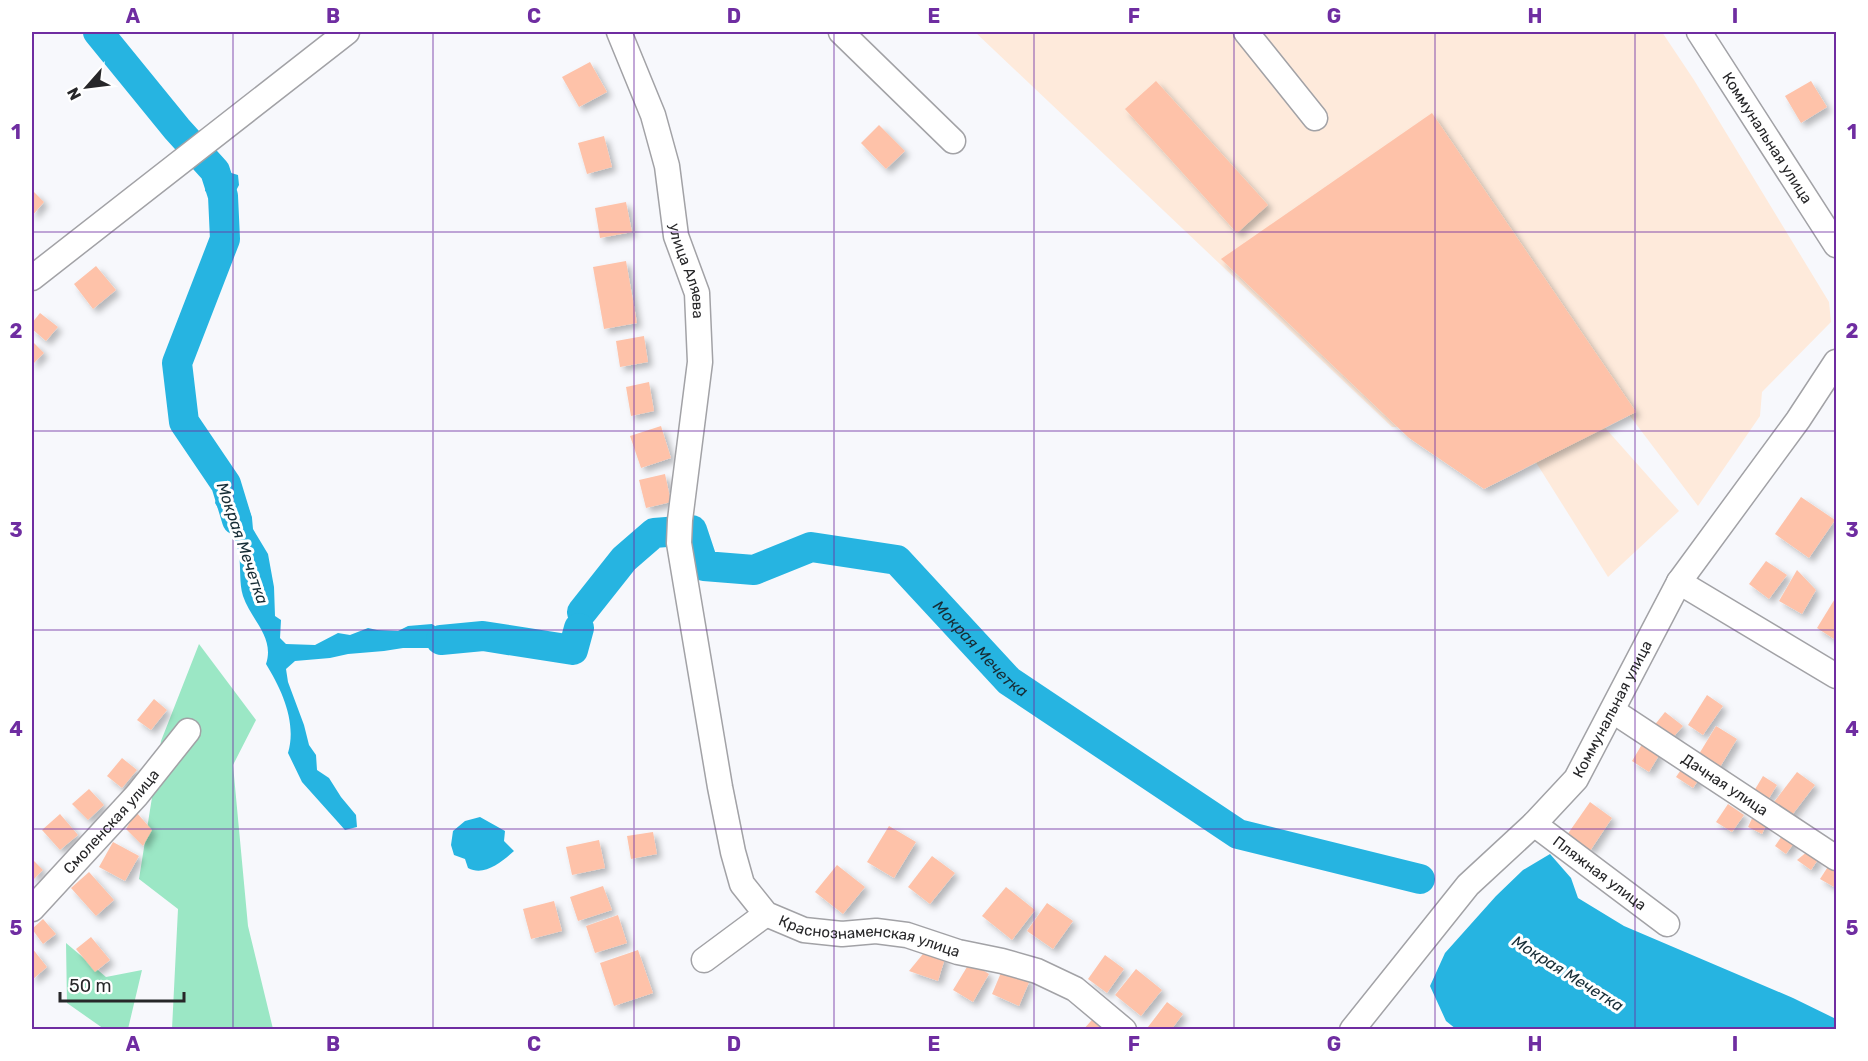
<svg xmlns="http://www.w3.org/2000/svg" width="1868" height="1061" viewBox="0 0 1868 1061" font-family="Rubik,sans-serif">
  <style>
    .industrial { fill: #feeadb }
    .green { fill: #9be7c5 }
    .water { fill: #26b4e1 }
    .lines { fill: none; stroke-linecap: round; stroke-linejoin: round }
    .river { stroke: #26b4e1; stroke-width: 30 }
    .building { fill: #fec2a9; filter: url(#shadow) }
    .minor-casing { stroke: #a2a2a6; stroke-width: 27 }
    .minor { stroke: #fff; stroke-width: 24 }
    .grid { fill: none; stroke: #6f2da1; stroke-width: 1.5; stroke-opacity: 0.55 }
    .labels { text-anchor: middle; stroke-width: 6; stroke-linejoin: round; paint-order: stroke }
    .street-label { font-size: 15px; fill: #272729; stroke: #fff }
    .water-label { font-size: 16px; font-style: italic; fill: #172d36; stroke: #fff }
    .neatline { fill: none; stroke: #6f2da1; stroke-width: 2 }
    .grid-label { font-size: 20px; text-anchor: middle; font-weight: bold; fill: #6f2da1 }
  </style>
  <defs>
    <filter id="shadow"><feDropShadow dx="4.5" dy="4.5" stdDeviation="3" flood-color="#0004"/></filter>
  </defs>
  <rect width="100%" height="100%" fill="#f7f8fc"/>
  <path class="industrial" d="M975,32H1662L1694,80L1829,302L1831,322L1762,392L1760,416L1698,506L1602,379L1576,395L1679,511L1608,577L1515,429L1392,427Z"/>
  <g class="green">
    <path d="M199,644L256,720L233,765L248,926L273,1029H172L178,909L139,879L161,741Z"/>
    <path d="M66,943L106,977L142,970L128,1029H104L67,1003Z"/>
  </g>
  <g class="water">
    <path d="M217,157L228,172L238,175L239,185L227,208H219L214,205V196L205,191L207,183L199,171Z"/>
    <path d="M227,478L236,482L237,494L247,504L252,518L253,529L268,554L274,587L275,616L281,620L280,638L286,644L315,645L338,633L350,635L368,628L377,630L398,631L408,626L432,624L438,628L473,629L482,632L480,642L439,648H403L384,651L348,654L330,658L295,661L286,669L288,682L304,725L309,745L316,755L317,770L329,778L341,797L356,815L357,827L345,830L302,782L288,753C297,723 282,690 266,664C275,637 251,620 243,596C239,583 241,568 239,554C236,535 225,520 215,503L220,484Z"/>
    <path d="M480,817L505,831L504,841L514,851C502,862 484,877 468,868L465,859L454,855L451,845L453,831L465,821Z"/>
    <path d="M1550,854L1571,878L1578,898L1624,926L1793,998L1836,1019V1029H1456L1446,1021L1430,986L1445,953L1496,896L1523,870Z"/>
  </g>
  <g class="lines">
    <g class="river">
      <path d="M98,32L177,129L215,171L223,196L225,239L177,363L184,422L226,484L237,520"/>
      <path id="s1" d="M582,612L624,559L654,533L692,530L704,566L754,570L811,547L897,560L1009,681L1238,834L1420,879"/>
      <path d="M441,640L483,636L573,650L579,628"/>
    </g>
  </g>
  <g class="building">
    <path d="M590,62L607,92L579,107L562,77Z"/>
    <path d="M1156,81L1268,205L1237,233L1125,109Z"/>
    <path d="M1811,81L1827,107L1801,123L1785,96Z"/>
    <path d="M1432,113L1636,412L1484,489L1409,438L1221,259Z"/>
    <path d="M879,125L905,151L886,169L861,143Z"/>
    <path d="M604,136L612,167L587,174L578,143Z"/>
    <path d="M32,190L44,202L32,216Z"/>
    <path d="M626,202L632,232L600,238L595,208Z"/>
    <path d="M626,261L637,323L604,329L593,267Z"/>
    <path d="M96,266L116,290L93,309L74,284Z"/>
    <path d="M40,313L58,327L46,341L32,329V323Z"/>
    <path d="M644,336L648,362L620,367L616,341Z"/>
    <path d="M32,341L44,353L32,365Z"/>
    <path d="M649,382L654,411L631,416L626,387Z"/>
    <path d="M661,426L671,458L641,468L630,436Z"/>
    <path d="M665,474L671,502L646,508L639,480Z"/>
    <path d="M1801,497L1835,520L1809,558L1775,534Z"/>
    <path d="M1766,561L1787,575L1769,599L1749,584Z"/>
    <path d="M1797,570L1816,590L1802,614L1779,601Z"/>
    <path d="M1836,597V635L1834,639L1817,628Z"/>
    <path d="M1707,695L1723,706L1703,735L1688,725Z"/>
    <path d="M154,699L167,710L151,730L137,720Z"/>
    <path d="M1665,712L1683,726L1670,741L1653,727Z"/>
    <path d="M1716,726L1737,739L1717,772L1696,759Z"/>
    <path d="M1644,741L1661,752L1649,772L1632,761Z"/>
    <path d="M122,758L137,770L122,788L107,776Z"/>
    <path d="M1685,764L1701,776L1693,788L1676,777Z"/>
    <path d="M1797,772L1815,785L1789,819L1771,806Z"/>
    <path d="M1763,776L1777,785L1768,800L1754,791Z"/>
    <path d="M89,789L104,805L88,820L72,804Z"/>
    <path d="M1590,802L1612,818L1590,851L1567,835Z"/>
    <path d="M1728,804L1744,815L1732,832L1716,822Z"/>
    <path d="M136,812L152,830L143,846L126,829Z"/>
    <path d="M1755,812L1769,819L1762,834L1748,827Z"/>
    <path d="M60,814L78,835L60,850L42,830Z"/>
    <path d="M889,826L916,842L894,878L867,862Z"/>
    <path d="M1786,830L1797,839L1786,854L1775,846Z"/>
    <path d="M653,832L657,854L631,859L627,836Z"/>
    <path d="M599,840L605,868L572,875L566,847Z"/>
    <path d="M113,842L139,856L125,881L99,867Z"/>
    <path d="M1808,851L1819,858L1811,870L1797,860Z"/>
    <path d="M932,856L955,873L930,904L908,887Z"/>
    <path d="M32,859L43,870L32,881Z"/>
    <path d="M1831,862L1836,866V883L1834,887L1820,879Z"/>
    <path d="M837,865L865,887L843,914L815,892Z"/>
    <path d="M89,872L114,900L96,916L71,888Z"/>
    <path d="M603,886L612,910L578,921L570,897Z"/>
    <path d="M1006,887L1035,910L1012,940L982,916Z"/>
    <path d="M554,901L562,931L531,939L523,909Z"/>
    <path d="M1047,903L1073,921L1053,949L1027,931Z"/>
    <path d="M618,915L627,943L595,953L586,926Z"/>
    <path d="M43,919L56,934L43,944L32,929Z"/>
    <path d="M91,937L110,960L95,972L76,949Z"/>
    <path d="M32,948L47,967L32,980Z"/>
    <path d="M927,949L946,955L938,981L909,971Z"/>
    <path d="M638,950L653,993L614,1006L600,963Z"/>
    <path d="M1105,955L1124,969L1107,993L1088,979Z"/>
    <path d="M970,962L989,974L973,1002L953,990Z"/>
    <path d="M1003,968L1030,980L1019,1006L992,994Z"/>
    <path d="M1136,969L1162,990L1141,1016L1115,995Z"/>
    <path d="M1167,1002L1183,1014L1171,1030H1152L1148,1027Z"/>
    <path d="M1098,1013L1115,1030H1083Z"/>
  </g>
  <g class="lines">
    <g class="minor-casing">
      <g id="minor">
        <path id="s2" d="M619,32L653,115L667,166L676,236L697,293L700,362L680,520L679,543L720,787L733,852L742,884L766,914L804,930L842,934L876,931L907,935L958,952L1002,961L1037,971L1075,989L1124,1030"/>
        <path d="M841,32L953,141"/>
        <path d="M1246,32L1315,118"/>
        <path id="s3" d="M1699,32L1836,245"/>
        <path d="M32,278L347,32"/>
        <path d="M1679,582L1836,676"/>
        <path id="s4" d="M1613,711L1836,858"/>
        <path id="s5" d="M1534,824L1667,924"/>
        <path id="s6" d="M32,909L137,795L188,731"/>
        <path d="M704,960L766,914"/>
        <path id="s7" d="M1352,1030L1468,885L1534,824L1576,779L1679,582L1798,420L1836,362"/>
      </g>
    </g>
    <use href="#minor" class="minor"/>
  </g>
  <path class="grid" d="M233,32V1030M433,32V1030M634,32V1030M834,32V1030M1034,32V1030M1234,32V1030M1435,32V1030M1635,32V1030M32,232H1836M32,431H1836M32,630H1836M32,829H1836"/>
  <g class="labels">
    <g class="street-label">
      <text dy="5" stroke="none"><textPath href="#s3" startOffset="126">Коммунальная улица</textPath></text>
      <text dy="5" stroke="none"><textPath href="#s2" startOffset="250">улица Аляева</textPath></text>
      <text dy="5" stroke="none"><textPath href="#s7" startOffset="416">Коммунальная улица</textPath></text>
      <text dy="5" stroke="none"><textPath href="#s4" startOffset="134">Дачная улица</textPath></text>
      <text dy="5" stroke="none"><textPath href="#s6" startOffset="118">Смоленская улица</textPath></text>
      <text dy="5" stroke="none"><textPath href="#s5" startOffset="82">Пляжная улица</textPath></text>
      <text dy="5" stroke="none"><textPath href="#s2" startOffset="1018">Краснознаменская улица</textPath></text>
    </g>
    <g class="water-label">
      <text transform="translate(243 543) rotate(71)" y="6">Мокрая Мечетка</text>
      <text dy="6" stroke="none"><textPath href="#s1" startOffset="504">Мокрая Мечетка</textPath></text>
      <text transform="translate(1568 973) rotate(32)" y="6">Мокрая Мечетка</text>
    </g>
  </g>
  <rect width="1868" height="1061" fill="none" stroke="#ffffff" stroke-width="66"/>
  <g transform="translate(87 87) rotate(242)" stroke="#ffffff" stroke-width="4.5" paint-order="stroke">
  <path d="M0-4.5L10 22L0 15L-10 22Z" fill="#272729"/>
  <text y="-9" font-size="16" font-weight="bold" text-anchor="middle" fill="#272729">N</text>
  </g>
  <path d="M60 992v9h124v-9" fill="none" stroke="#272729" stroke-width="3"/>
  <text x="69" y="992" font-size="18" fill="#272729" stroke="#ffffff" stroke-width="4.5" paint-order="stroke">50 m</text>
  <rect x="33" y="33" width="1802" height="995" class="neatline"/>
  <g class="grid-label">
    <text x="133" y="23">A</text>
    <text x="333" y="23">B</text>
    <text x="534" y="23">C</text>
    <text x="734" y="23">D</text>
    <text x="934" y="23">E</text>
    <text x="1134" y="23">F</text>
    <text x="1334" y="23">G</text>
    <text x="1535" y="23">H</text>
    <text x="1735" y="23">I</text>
    <text x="16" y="139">1</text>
    <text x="1852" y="139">1</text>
    <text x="16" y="338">2</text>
    <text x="1852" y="338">2</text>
    <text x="16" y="537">3</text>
    <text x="1852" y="537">3</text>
    <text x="16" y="736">4</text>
    <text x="1852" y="736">4</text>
    <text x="16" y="935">5</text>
    <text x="1852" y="935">5</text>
    <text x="133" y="1051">A</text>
    <text x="333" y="1051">B</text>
    <text x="534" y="1051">C</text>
    <text x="734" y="1051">D</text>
    <text x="934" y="1051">E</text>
    <text x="1134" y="1051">F</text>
    <text x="1334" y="1051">G</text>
    <text x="1535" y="1051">H</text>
    <text x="1735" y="1051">I</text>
  </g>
</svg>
